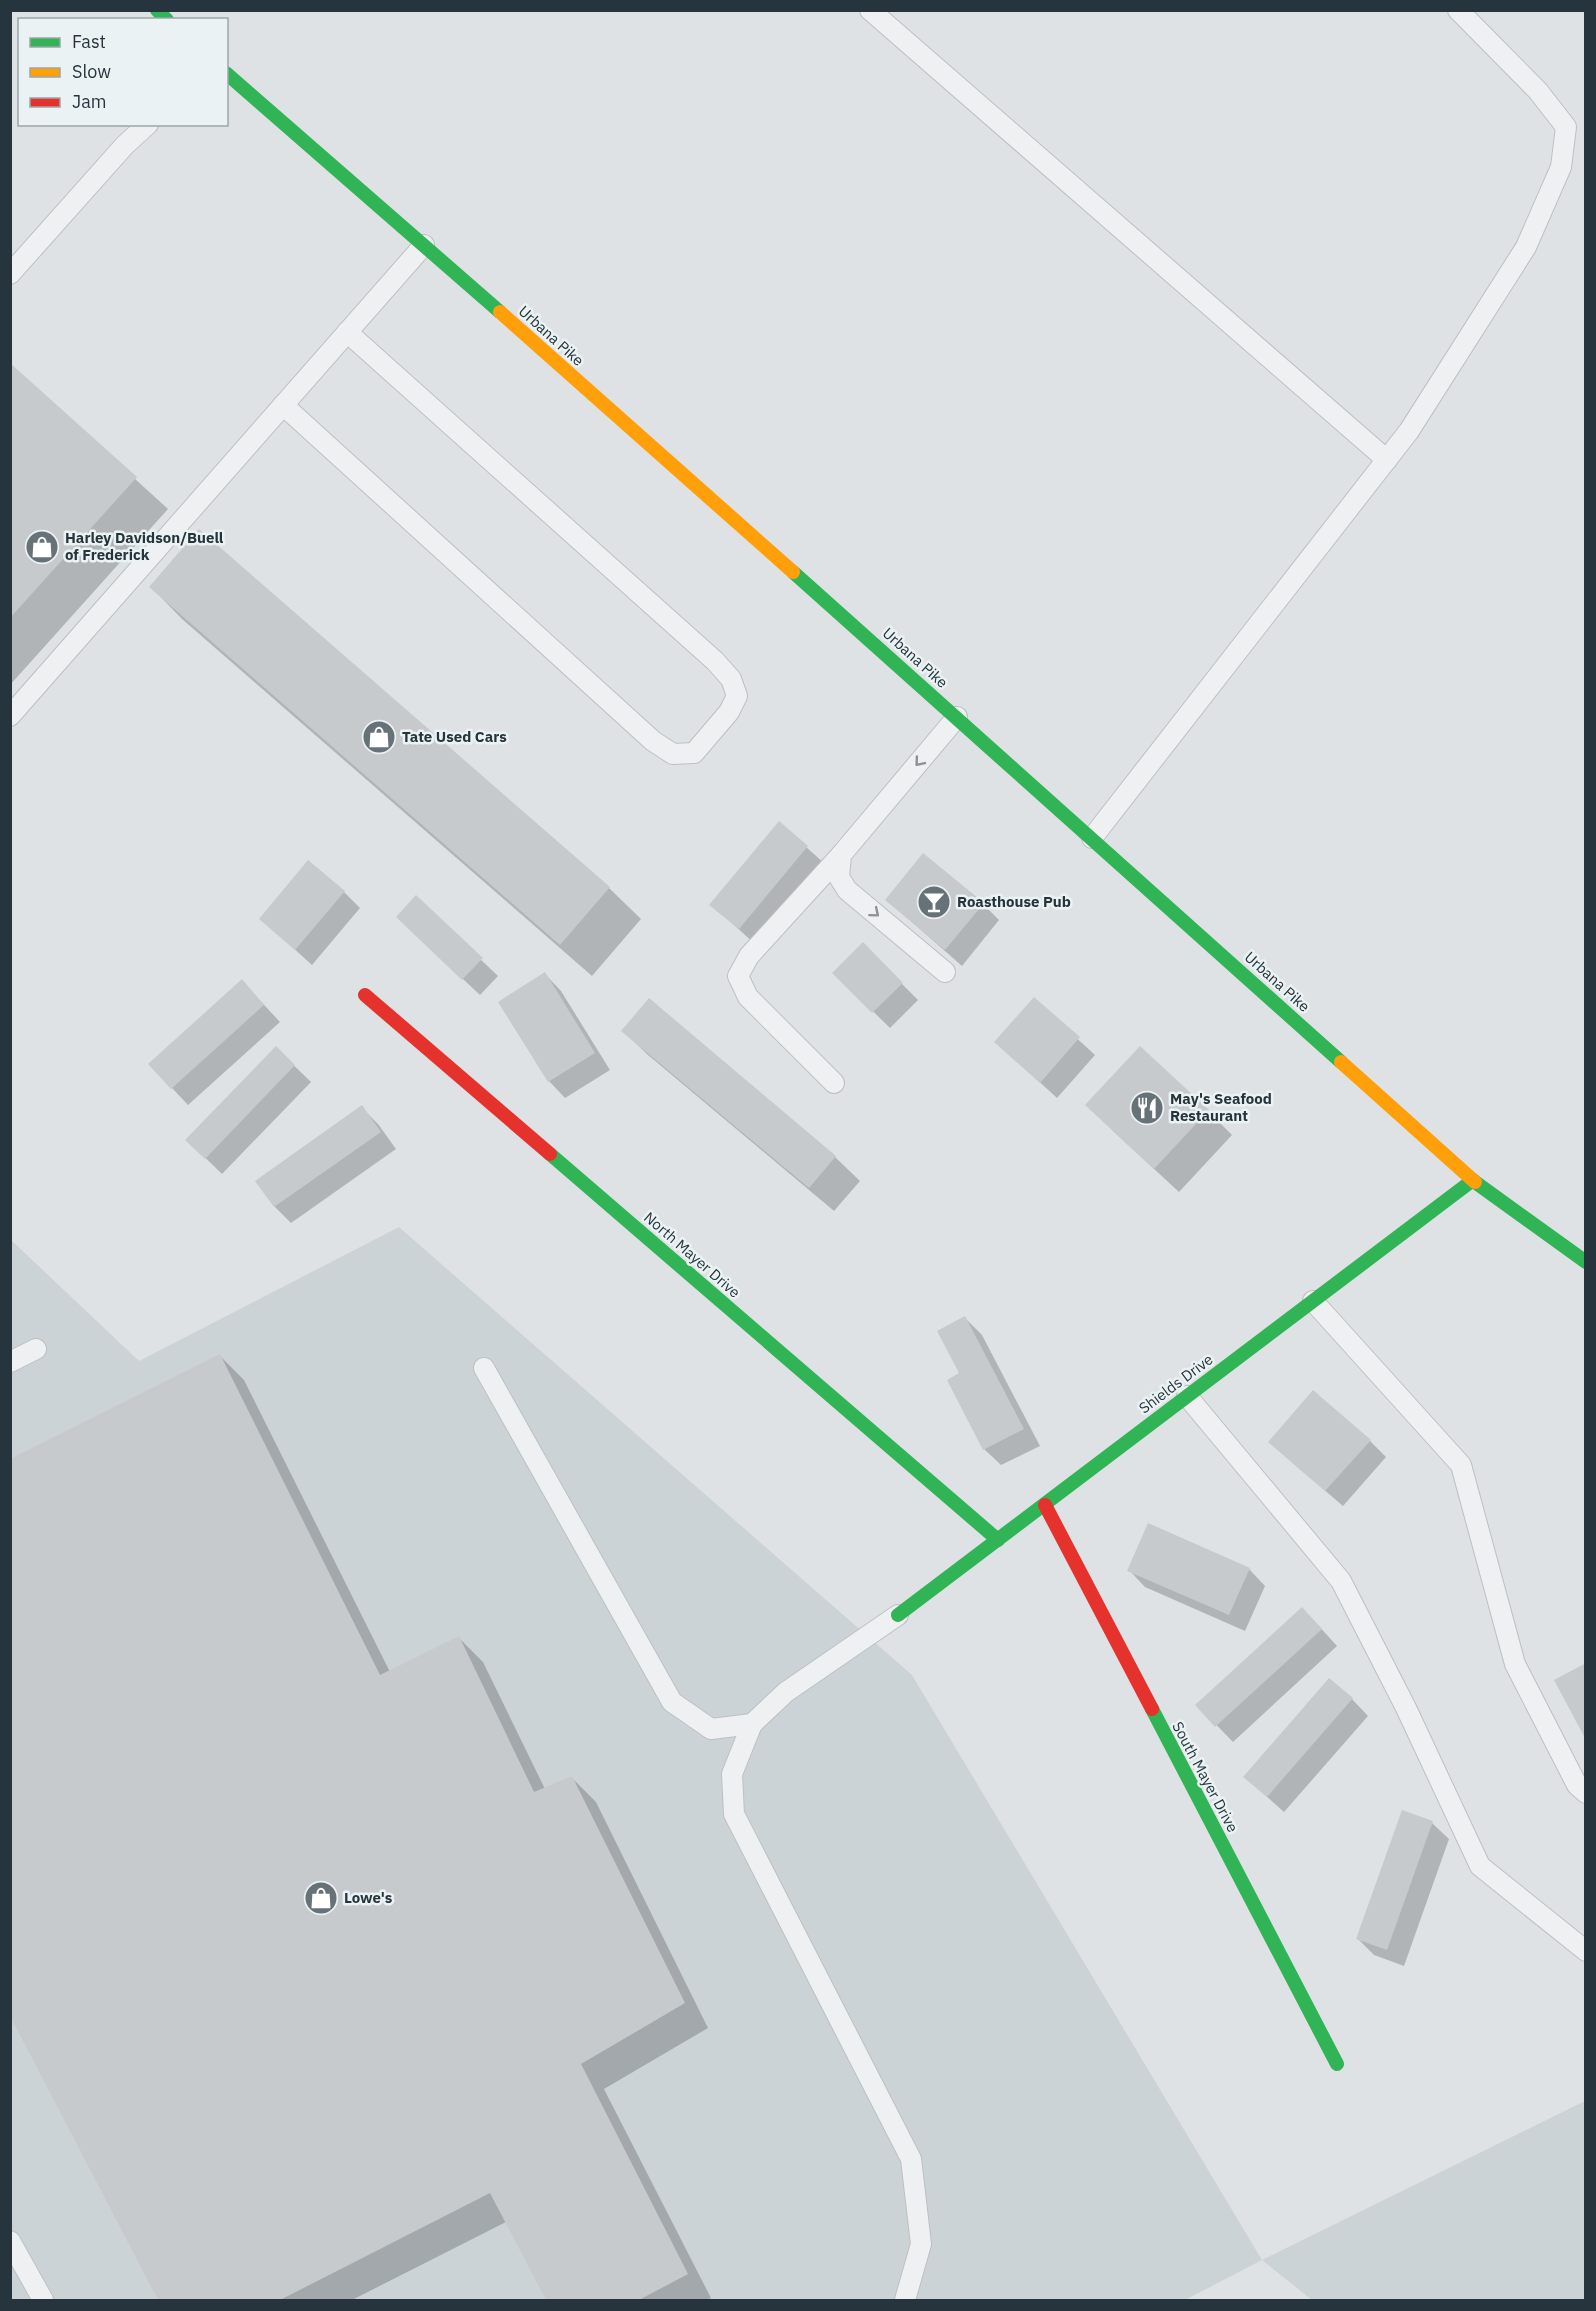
<svg xmlns="http://www.w3.org/2000/svg" width="1596" height="2311" viewBox="0 0 1596 2311" font-family="'IBM Plex Sans',sans-serif">
  <style>
    .built { fill: #ccd3d7 }
    .shadow { fill: #0003 }
    .building { fill: #c7cacc }
    .lines { fill: none; stroke-linecap: round; stroke-linejoin: round }
    .lane-casing { stroke: #bdc0c2; stroke-width: 22 }
    .lane { stroke: #eef0f1; stroke-width: 20 }
    .fast { stroke: #30b455; stroke-width: 14 }
    .slow { stroke: #ff9f0a; stroke-width: 14 }
    .jam { stroke: #e5322d; stroke-width: 14 }
    .oneway { stroke: #8a9297 }
    .labels { text-anchor: middle; stroke-width: 5; stroke-linejoin: round; paint-order: stroke }
    .street-label { font-size: 15px; fill: #26353d; stroke: #ebf2f4 }
    .poi-label { font-size: 15px; font-weight: bold; fill: #26353d; stroke: #ebf2f4; text-anchor: start }
  </style>
  <rect width="100%" height="100%" fill="#dee2e4"/>
  <path class="built" d="M399,1227L912,1675L1262,2260L1585,2101V2300H1312L1262,2260L1185,2300H11L10,1239L139,1361Z"/>
  <g class="shadow">
    <path d="M10,365L168,509L10,685Z"/>
    <path d="M151,587L609,888L641,919L592,976L182,619Z"/>
    <path d="M779,823L824,863L756,945L711,904Z"/>
    <path d="M344,892L360,908L312,965L261,919Z"/>
    <path d="M416,898L498,976L480,995L414,933Z"/>
    <path d="M887,900L983,904L999,920L962,966Z"/>
    <path d="M863,945L918,1000L890,1028L834,973Z"/>
    <path d="M545,974L561,991L610,1070L565,1098L549,1081Z"/>
    <path d="M242,981L280,1022L188,1105L172,1088Z"/>
    <path d="M1034,999L1095,1055L1057,1098L996,1042Z"/>
    <path d="M649,1001L835,1157L860,1181L834,1211L648,1055L623,1031Z"/>
    <path d="M276,1048L311,1082L222,1174L187,1140Z"/>
    <path d="M361,1107L378,1124L396,1149L291,1223L275,1207L257,1181Z"/>
    <path d="M1208,1111L1232,1135L1179,1192L1112,1130Z"/>
    <path d="M965,1318L982,1335L1040,1446L1001,1465L984,1449L961,1374Z"/>
    <path d="M219,1355L244,1380L390,1672L459,1638L483,1662L545,1789L572,1778L596,1802L708,2028L604,2089L711,2298L707,2300H548L506,2222L352,2300H159L10,2013Z"/>
    <path d="M1370,1441L1386,1457L1343,1506L1287,1458Z"/>
    <path d="M1249,1569L1265,1586L1245,1631L1145,1587L1129,1570Z"/>
    <path d="M1318,1625L1337,1646L1233,1742L1197,1705Z"/>
    <path d="M1352,1699L1368,1716L1284,1812L1245,1777Z"/>
    <path d="M1432,1823L1449,1839L1404,1966L1374,1955L1358,1939Z"/>
  </g>
  <g class="building">
    <path d="M10,363L137,477L10,618Z"/>
    <path d="M199,529L610,887L560,945L149,587Z"/>
    <path d="M779,821L808,846L739,929L709,905Z"/>
    <path d="M923,853L984,903L945,950L885,900Z"/>
    <path d="M308,860L345,891L295,950L259,919Z"/>
    <path d="M416,895L483,958L462,980L396,917Z"/>
    <path d="M863,942L903,983L872,1013L832,973Z"/>
    <path d="M545,972L595,1053L548,1082L498,1002Z"/>
    <path d="M242,979L264,1005L171,1089L148,1064Z"/>
    <path d="M1034,997L1080,1037L1040,1083L994,1042Z"/>
    <path d="M649,998L836,1156L809,1188L621,1031Z"/>
    <path d="M276,1046L295,1065L205,1159L185,1140Z"/>
    <path d="M1140,1046L1209,1110L1154,1169L1085,1105Z"/>
    <path d="M362,1105L381,1132L274,1207L255,1181Z"/>
    <path d="M965,1316L1024,1429L983,1450L947,1380L959,1373L937,1331Z"/>
    <path d="M220,1354L380,1675L459,1636L534,1792L572,1776L685,2003L581,2064L688,2274L639,2300H546L490,2193L280,2300H158L10,2016V1459Z"/>
    <path d="M1313,1390L1371,1440L1325,1491L1268,1442Z"/>
    <path d="M1148,1523L1250,1568L1229,1615L1127,1571Z"/>
    <path d="M1302,1607L1322,1629L1215,1727L1195,1705Z"/>
    <path d="M1586,1663V1740L1554,1680Z"/>
    <path d="M1329,1678L1353,1698L1267,1797L1243,1777Z"/>
    <path d="M1402,1810L1433,1821L1387,1950L1356,1939Z"/>
  </g>
  <g class="lines">
    <g class="lane-casing">
      <g id="lane">
        <path d="M870,10L1387,460"/>
        <path d="M10,274L125,145L148,124"/>
        <path d="M283,405L653,741L673,754L694,753L729,712L737,696L731,679L715,661L347,332"/>
        <path d="M10,716L424,245"/>
        <path d="M1092,838L1409,431L1526,247L1561,167L1566,127L1538,91L1458,10"/>
        <path d="M945,972L847,890L839,877L841,855L957,717"/>
        <path d="M834,1083L748,997L738,976L749,956L841,855"/>
        <path d="M1313,1301L1461,1465L1515,1664L1577,1785L1586,1793"/>
        <path d="M10,1362L36,1349"/>
        <path d="M484,1368L672,1702L711,1729L752,1724"/>
        <path d="M1187,1396L1341,1581L1406,1708L1480,1866L1586,1951"/>
        <path d="M898,1615L786,1692L752,1724L732,1774L734,1814L911,2159L921,2244L905,2300"/>
        <path d="M10,2241L43,2300"/>
      </g>
    </g>
    <use href="#lane" class="lane"/>
    <g class="fast">
      <path d="M157,10L167,20"/>
      <path d="M226,73L500,312"/>
      <path d="M793,572L1341,1062"/>
      <path d="M550,1154L998,1540"/>
      <path d="M1475,1182L1586,1262"/>
      <path d="M898,1615L1473,1180"/>
      <path d="M1152,1709L1337,2064"/>
    </g>
    <g class="slow">
      <path d="M500,312L793,572"/>
      <path d="M1341,1062L1475,1182"/>
    </g>
    <g class="jam">
      <path d="M365,995L550,1154"/>
      <path d="M1045,1505L1152,1709"/>
    </g>
  </g>
  <defs><path id="oneway-chevron" d="M-2-3.5L2.5 0L-2 3.5" fill="none" stroke-width="1.6" stroke-linecap="round" stroke-linejoin="round" transform="scale(1.5)"/></defs>
  <g class="oneway">
    <use href="#oneway-chevron" transform="translate(919 762) rotate(130)"/>
    <use href="#oneway-chevron" transform="translate(875 913) rotate(40)"/>
  </g>
  <defs>
    <g id="shop-disc" transform="scale(1.725)"><circle r="9.5" fill="#667277" stroke="#ebf2f4"/><path d="M-5-2.5h2.3a2.7 3.5 0 0 1 5.4 0H5L5.5 6h-11ZM-1.5-2.5h3a1.5 2.3 0 0 0-3 0Z" fill="#fff"/></g>
    <g id="bar-disc" transform="scale(1.725)"><circle r="9.5" fill="#667277" stroke="#ebf2f4"/><path d="M-6-5H6L.8 .8V4.5H3.5V6h-7V4.5H-.8V.8Z" fill="#fff"/></g>
    <g id="restaurant-disc" transform="scale(1.725)"><circle r="9.5" fill="#667277" stroke="#ebf2f4"/><path d="M-5-6h1v4h1v-4h1v4h1v-4h1v5L-1.5 .5V6h-2V.5L-5-1ZM5-6V6H3V1.5H1.5Q1.5-4 5-6Z" fill="#fff"/></g>
  </defs>
  <g fill-rule="evenodd">
    <use href="#shop-disc" x="42" y="547"/>
    <use href="#shop-disc" x="379" y="737"/>
    <use href="#bar-disc" x="934" y="902"/>
    <use href="#restaurant-disc" x="1147" y="1108"/>
    <use href="#shop-disc" x="321" y="1898"/>
  </g>
  <g class="labels">
    <g class="street-label">
      <text transform="translate(551 336) rotate(42)" y="5">Urbana Pike</text>
      <text transform="translate(915 658) rotate(42)" y="5">Urbana Pike</text>
      <text transform="translate(1277 982) rotate(42)" y="5">Urbana Pike</text>
      <text transform="translate(692 1255) rotate(41)" y="5">North Mayer Drive</text>
      <text transform="translate(1176 1384) rotate(-37)" y="5">Shields Drive</text>
      <text transform="translate(1205 1777) rotate(62)" y="5">South Mayer Drive</text>
    </g>
    <g class="poi-label">
      <text x="65" y="543">Harley Davidson/Buell<tspan x="65" dy="17">of Frederick</tspan></text>
      <text x="402" y="742">Tate Used Cars</text>
      <text x="957" y="907">Roasthouse Pub</text>
      <text x="1170" y="1104">May's Seafood<tspan x="1170" dy="17">Restaurant</tspan></text>
      <text x="344" y="1903">Lowe's</text>
    </g>
  </g>
  <rect width="1596" height="2311" fill="none" stroke="#26353d" stroke-width="24"/>
  <rect x="18" y="18" width="210" height="108" fill="#ebf2f4" stroke="#9ca6ab" stroke-width="1.5"/>
  <rect x="30" y="38" width="30" height="9" fill="#30b455" stroke="#9ca6ab" stroke-width="1.5"/>
  <text x="72" y="48" font-size="18" fill="#26353d">Fast</text>
  <rect x="30" y="68" width="30" height="9" fill="#ff9f0a" stroke="#9ca6ab" stroke-width="1.5"/>
  <text x="72" y="78" font-size="18" fill="#26353d">Slow</text>
  <rect x="30" y="98" width="30" height="9" fill="#e5322d" stroke="#9ca6ab" stroke-width="1.5"/>
  <text x="72" y="108" font-size="18" fill="#26353d">Jam</text>
</svg>
